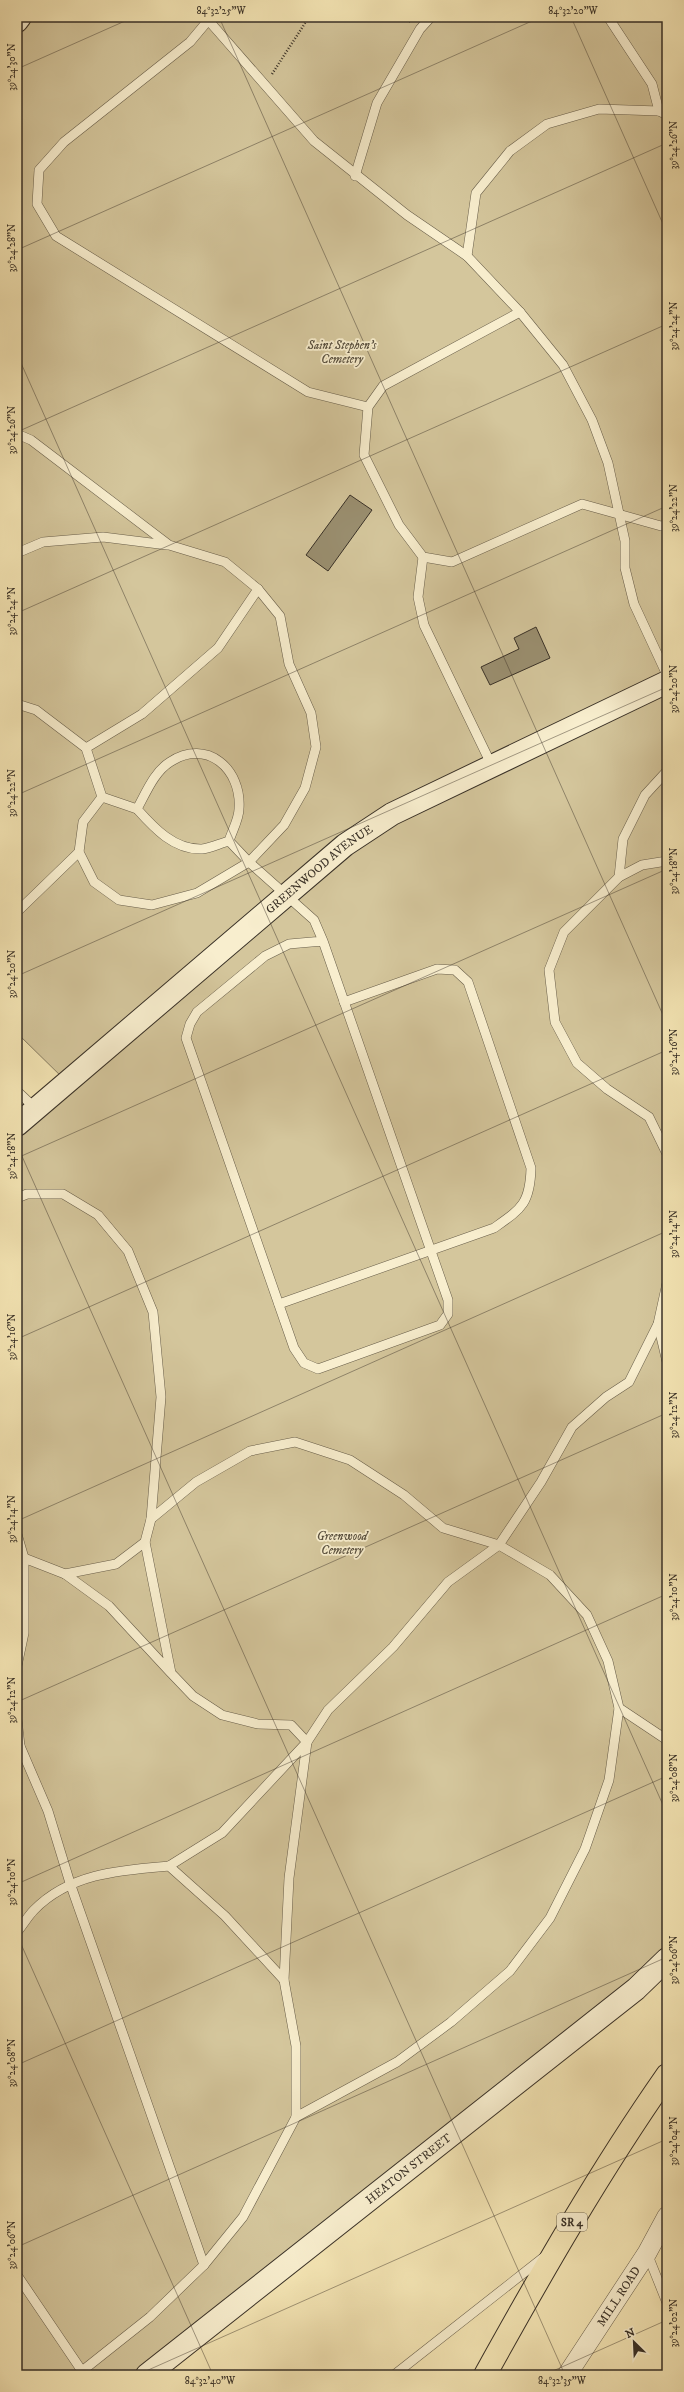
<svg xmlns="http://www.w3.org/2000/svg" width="684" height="2392" viewBox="0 0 684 2392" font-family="'IM FELL DW Pica',serif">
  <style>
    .green { fill: #d4c69c; stroke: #867c62 }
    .building { fill: #9a8f70; stroke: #393127 }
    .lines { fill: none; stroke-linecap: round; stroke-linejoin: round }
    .lane-casing { stroke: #685e4a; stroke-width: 10 }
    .street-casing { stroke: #685e4a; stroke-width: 20 }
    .secondary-casing { stroke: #393127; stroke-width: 24 }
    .highway-casing { stroke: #393127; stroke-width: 24 }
    .path { stroke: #393127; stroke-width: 2.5; stroke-dasharray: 1 2; stroke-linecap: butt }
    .lane { stroke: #f8eece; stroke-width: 9 }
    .street { stroke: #f8eece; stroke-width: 19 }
    .secondary { stroke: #f8eece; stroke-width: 22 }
    .highway { stroke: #f4e5b4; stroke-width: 22 }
    .ticks { fill: none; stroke: #393127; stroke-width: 1; stroke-opacity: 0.45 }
    .labels { text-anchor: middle; stroke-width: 3.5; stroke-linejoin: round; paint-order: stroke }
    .shield { fill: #f8eece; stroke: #726a59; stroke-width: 1 }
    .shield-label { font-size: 11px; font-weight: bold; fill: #393127 }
    .park-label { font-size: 12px; font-style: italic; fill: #584f3e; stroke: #f8eece }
    .street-label { font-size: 12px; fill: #393127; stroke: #f8eece }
    .neatline { fill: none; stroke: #393127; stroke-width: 1.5 }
    .ticks-label { font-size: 10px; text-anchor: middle; fill: #393127 }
  </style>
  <rect width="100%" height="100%" fill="#f4e5b4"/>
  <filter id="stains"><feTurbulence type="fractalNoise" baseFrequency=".005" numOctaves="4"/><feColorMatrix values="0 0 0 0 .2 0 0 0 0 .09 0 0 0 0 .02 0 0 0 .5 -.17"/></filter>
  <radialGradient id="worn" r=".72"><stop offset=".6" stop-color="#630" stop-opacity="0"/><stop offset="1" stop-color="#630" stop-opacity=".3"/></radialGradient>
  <path class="green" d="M20,17H667V1959L147,2375H17V1127L67,1082L17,1033V21Z"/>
  <g class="building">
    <path d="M350,495L372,510L328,571L306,555Z"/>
    <path d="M536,627L550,658L490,685L481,667L519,649L514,638Z"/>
  </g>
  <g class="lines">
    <g class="lane-casing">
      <g id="lane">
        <path d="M211,17L190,42L64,142L39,170L37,204L56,236L308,392L368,407"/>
        <path d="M608,17L652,84L659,111"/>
        <path d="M209,21L314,141L407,215L467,256L520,312L563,365L592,420L608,463L625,541V568L634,604L667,675"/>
        <path d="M355,176L377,103L420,29L431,17"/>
        <path d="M467,256L476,193L510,151L547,124L599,109L659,111L667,115"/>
        <path d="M520,312L383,386L368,407L364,455L399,525L423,557L452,562L582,504L661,526L667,525"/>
        <path d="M17,434L31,440L169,545L225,562L258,589"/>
        <path d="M17,553L43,542L103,537L167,545"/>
        <path d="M423,557L418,597L424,625L492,766"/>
        <path d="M17,704L36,710L86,748"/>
        <path d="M667,771L645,795L623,839L619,877L642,865L667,861"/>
        <path d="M102,797L86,748L142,714L218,648L258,589L280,616L289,664L311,713L316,747L305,788L284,825L249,862L197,893L152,905L119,900L94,882L79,852L83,822L102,797L137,809"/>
        <path d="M229,841C221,843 211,848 202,849C174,850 154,828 137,809C146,793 154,772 170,762C207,738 242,769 239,809C239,819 232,831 229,841L249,862L314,920L323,941L448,1300V1314L440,1325L318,1369L304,1363L294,1348L186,1038L190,1024L197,1012L265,956L289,944L323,941"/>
        <path d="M619,877L564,932L549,970L555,1022L577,1063L607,1089L649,1117L667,1154"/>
        <path d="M17,912L79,852"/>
        <path d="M17,1091L36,1109"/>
        <path d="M17,1198L27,1194H63L98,1215L128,1251L153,1312L161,1397L151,1519L145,1542"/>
        <path d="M279,1304L494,1228C521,1209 530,1204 531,1168L468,982L455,970L437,969L344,1002"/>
        <path d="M658,1324L667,1362"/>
        <path d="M151,1519L196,1482L250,1451L295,1442L350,1460L404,1495L443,1528L499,1545L550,1575L587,1615L608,1661L619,1708L609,1780L585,1849L550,1918L510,1971L451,2022L397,2062L296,2117"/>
        <path d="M17,1534L24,1558"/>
        <path d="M17,1666L24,1633V1558L65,1574"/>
        <path d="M619,1708L667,1740"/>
        <path d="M17,1719L20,1746L17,1745"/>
        <path d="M20,1746L48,1811L70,1883L204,2265"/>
        <path d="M169,1866L222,1833L307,1742L291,1725L258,1724L222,1715L193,1696L171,1673L145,1542L116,1564L65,1574L109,1606L171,1673"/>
        <path d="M17,1932C23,1925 28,1916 34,1910C70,1873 121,1870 169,1866L225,1916L284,1980"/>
        <path d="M647,2253L667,2303"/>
        <path d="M17,2275L82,2371"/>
        <path d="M77,2375L150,2317L204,2265L243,2217L296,2117V2046L284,1980L289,1878L307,1742L328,1710L393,1647L448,1582L499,1545L541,1482L572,1427L606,1397L629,1382L658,1324L667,1283"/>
        <path d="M394,2375L544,2257"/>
      </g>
    </g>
    <g class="street-casing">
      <g id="street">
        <path id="s1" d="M567,2375L647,2253L667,2216"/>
      </g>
    </g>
    <g class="secondary-casing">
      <g id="secondary">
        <path d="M17,21L20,17"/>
        <path id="s2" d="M17,1125L345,845L392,814L667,682"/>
        <path id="s3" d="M147,2375L636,1989L667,1959"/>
      </g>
    </g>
    <g class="highway-casing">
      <path id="highway" d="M485,2375C542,2272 600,2171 667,2075"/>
    </g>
    <g class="path">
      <path d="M402,17L410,22"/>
      <path d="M272,74L309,17"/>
    </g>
    <use href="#lane" class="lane"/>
    <use href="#street" class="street"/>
    <use href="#secondary" class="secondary"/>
    <use href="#highway" class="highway"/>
  </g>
  <path class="ticks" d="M219,17L667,1024M571,17L667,233M17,69L134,17M17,250L541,17M17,354L667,1814M17,432L667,143M17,613L667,324M17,795L667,506M17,976L667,687M17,1145L565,2375M17,1158L667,869M17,1339L667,1050M17,1521L667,1231M17,1702L667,1413M17,1884L667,1594M17,1935L213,2375M17,2065L667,1776M17,2247L667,1957M137,2375L667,2139M544,2375L667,2320"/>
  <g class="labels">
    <rect class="shield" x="557" y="2213" width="30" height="18" rx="3"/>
    <g class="shield-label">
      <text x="572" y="2226">SR 4</text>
    </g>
    <g class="park-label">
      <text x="342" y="349">Saint Stephen’s<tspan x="342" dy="14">Cemetery</tspan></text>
      <text x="342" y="1540">Greenwood<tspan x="342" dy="14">Cemetery</tspan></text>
    </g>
    <g class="street-label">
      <text dy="4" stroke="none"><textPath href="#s2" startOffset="396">GREENWOOD AVENUE</textPath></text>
      <text dy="4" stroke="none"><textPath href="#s3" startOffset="333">HEATON STREET</textPath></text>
      <text dy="4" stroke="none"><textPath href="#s1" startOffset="94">MILL ROAD</textPath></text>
    </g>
  </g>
  <rect width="684" height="2392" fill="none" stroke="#f4e5b4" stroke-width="44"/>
  <g transform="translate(634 2342) rotate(336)" stroke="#f8eece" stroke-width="3" paint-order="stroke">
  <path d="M0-3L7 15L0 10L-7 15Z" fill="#393127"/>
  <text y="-6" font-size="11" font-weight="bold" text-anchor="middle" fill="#393127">N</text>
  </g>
  <rect x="22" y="22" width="640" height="2348" class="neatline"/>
  <g class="ticks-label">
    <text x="221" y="14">84°32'25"W</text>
    <text x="573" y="14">84°32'20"W</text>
    <text transform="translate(11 67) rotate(-90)" y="4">39°24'30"N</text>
    <text transform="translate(673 145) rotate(-90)" y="4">39°24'26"N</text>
    <text transform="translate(11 248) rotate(-90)" y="4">39°24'28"N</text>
    <text transform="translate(673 326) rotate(-90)" y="4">39°24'24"N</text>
    <text transform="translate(11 430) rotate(-90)" y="4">39°24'26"N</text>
    <text transform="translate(673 508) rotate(-90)" y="4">39°24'22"N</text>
    <text transform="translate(11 611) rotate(-90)" y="4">39°24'24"N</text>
    <text transform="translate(673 689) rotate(-90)" y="4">39°24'20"N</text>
    <text transform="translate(11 793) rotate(-90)" y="4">39°24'22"N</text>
    <text transform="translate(673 871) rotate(-90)" y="4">39°24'18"N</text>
    <text transform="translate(11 974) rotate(-90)" y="4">39°24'20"N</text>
    <text transform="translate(673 1052) rotate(-90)" y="4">39°24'16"N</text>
    <text transform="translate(11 1156) rotate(-90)" y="4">39°24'18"N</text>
    <text transform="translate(673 1234) rotate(-90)" y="4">39°24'14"N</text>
    <text transform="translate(11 1337) rotate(-90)" y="4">39°24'16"N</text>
    <text transform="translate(673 1415) rotate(-90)" y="4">39°24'12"N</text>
    <text transform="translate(11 1519) rotate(-90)" y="4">39°24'14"N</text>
    <text transform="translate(673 1597) rotate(-90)" y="4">39°24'10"N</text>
    <text transform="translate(11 1700) rotate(-90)" y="4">39°24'12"N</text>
    <text transform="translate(673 1778) rotate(-90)" y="4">39°24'08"N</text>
    <text transform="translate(11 1882) rotate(-90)" y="4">39°24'10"N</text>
    <text transform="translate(673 1960) rotate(-90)" y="4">39°24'06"N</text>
    <text transform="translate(11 2063) rotate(-90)" y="4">39°24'08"N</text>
    <text transform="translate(673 2141) rotate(-90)" y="4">39°24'04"N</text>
    <text transform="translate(11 2245) rotate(-90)" y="4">39°24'06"N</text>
    <text transform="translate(673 2323) rotate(-90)" y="4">39°24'02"N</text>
    <text x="210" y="2384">84°32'40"W</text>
    <text x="562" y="2384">84°32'35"W</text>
  </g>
  <rect width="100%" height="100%" filter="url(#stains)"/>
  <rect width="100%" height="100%" fill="url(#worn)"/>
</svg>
